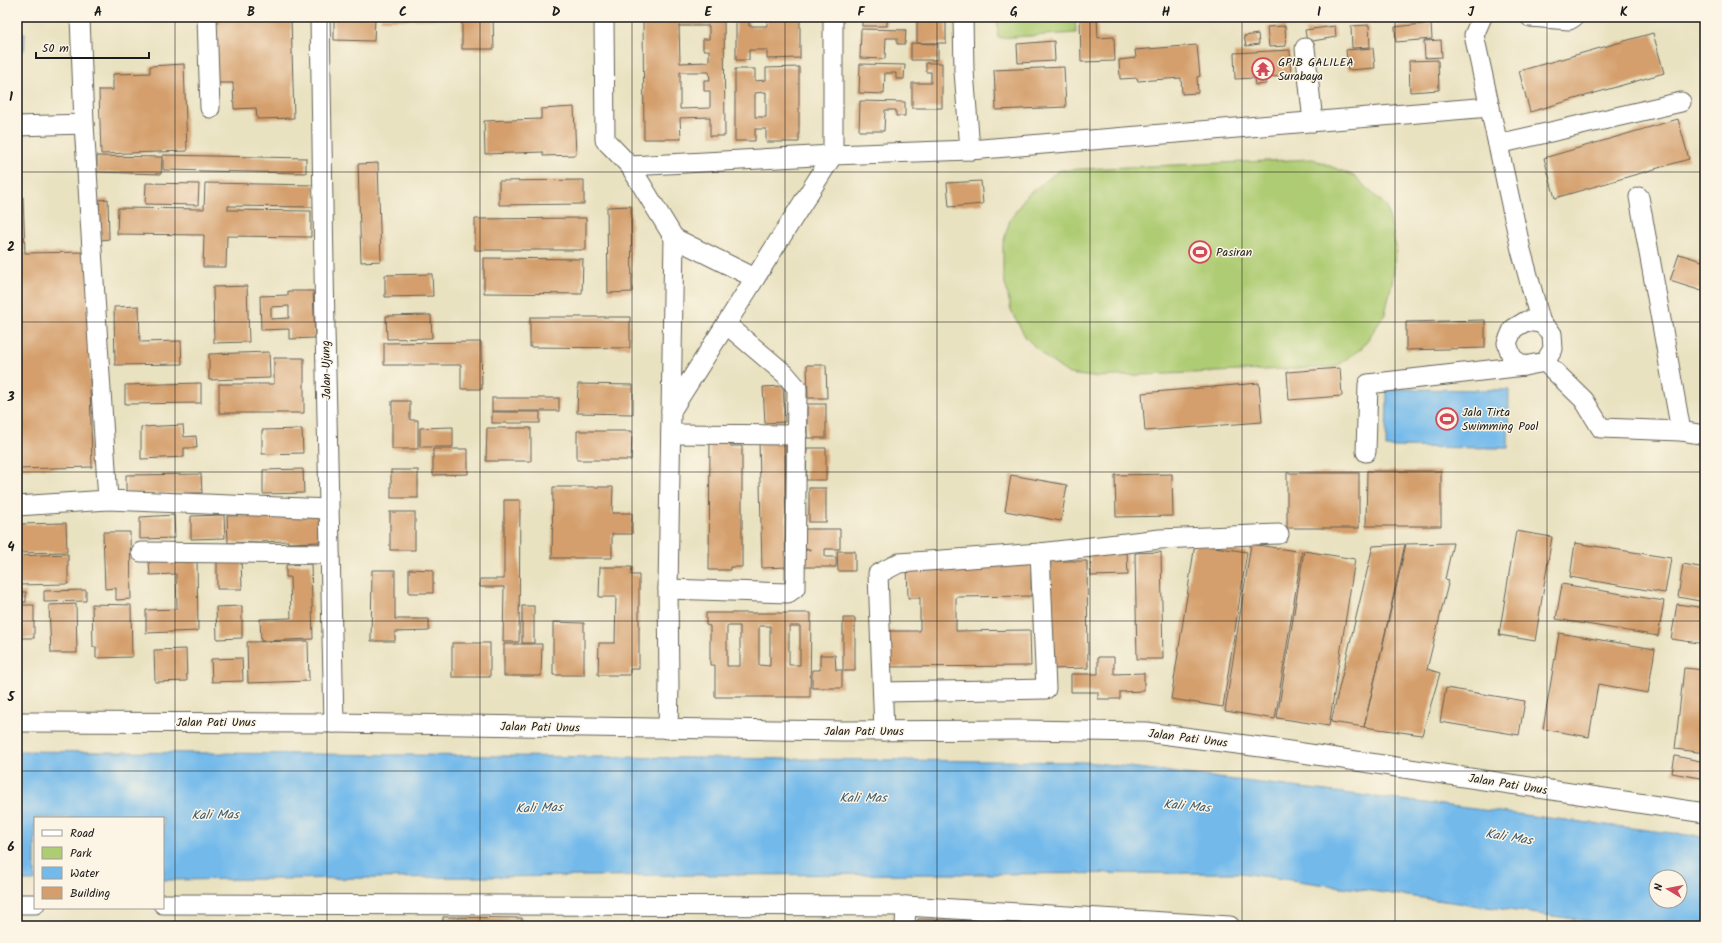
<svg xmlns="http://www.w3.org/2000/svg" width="1722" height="943" viewBox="0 0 1722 943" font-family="Kalam,sans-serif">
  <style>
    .green { fill: #aecc73; stroke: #657448 }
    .water { fill: #73baeb; stroke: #486b84; fill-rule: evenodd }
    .building { fill: #d49f6c; fill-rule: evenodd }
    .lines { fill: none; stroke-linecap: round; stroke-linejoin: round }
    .minor-casing { stroke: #646156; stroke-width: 21 }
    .minor { stroke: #fff; stroke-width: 19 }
    .grid { fill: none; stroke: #1c1c1c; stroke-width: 1; stroke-opacity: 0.55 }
    .labels { text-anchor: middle; stroke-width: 3; stroke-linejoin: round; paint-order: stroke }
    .poi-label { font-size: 12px; fill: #1c1c1c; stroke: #fcf5e5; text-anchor: start }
    .street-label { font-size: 12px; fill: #1c1c1c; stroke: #fcf5e5 }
    .water-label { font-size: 13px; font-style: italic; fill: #3f5b6f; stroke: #fcf5e5 }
    .neatline { fill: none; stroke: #1c1c1c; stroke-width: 1.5 }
    .grid-label { font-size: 13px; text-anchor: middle; font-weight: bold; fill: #1c1c1c }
  </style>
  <rect width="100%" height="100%" fill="#fcf5e5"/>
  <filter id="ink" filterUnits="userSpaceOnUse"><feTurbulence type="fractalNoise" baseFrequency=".025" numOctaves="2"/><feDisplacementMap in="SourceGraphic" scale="8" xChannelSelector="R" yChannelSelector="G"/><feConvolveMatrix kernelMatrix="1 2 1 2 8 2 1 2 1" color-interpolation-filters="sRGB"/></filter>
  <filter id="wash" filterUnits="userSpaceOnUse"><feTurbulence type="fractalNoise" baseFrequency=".012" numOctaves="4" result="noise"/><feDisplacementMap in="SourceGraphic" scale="16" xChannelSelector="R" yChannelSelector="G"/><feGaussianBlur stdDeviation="0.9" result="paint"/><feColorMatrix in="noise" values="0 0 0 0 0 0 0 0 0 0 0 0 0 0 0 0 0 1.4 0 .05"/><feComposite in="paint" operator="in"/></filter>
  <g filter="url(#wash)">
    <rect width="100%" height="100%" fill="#e9e2c1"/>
    <g class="green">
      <path d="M997,17H1075L1076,33L998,38Z"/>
      <path d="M1313,159L1354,176L1387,207L1396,247L1393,278L1385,314L1362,348L1336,367L1093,377L1069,374L1045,357L1026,338L1011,310L1003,274V243L1010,220L1026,196L1060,170Z"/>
    </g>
    <g class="water">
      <path d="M17,29L25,34L24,50L17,53Z"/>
      <path d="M1387,389L1509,390L1508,448L1386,447Z"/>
      <path d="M17,751L1088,762L1705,837V926H1625L1240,873L697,875L163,880V818H35V881H17ZM1656,877H1680V901H1656Z"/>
    </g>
    <g id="blocks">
      <g class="building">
        <path d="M210,17H291L294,118L257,119L256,108L234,109L233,83H212Z"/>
        <path d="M334,17H375L374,41L334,40Z"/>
        <path d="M381,17H498V18H493L494,49H462V19L381,20Z"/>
        <path d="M643,17H724L725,136H710V117L680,118L681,139H644ZM679,26H709V39H703V50H709V62L680,63ZM680,72H709L710,80H704V91H710V108L680,109Z"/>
        <path d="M767,17H800V58L767,59V50H749V60H736V21H749V26H767Z"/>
        <rect x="862" y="17" width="25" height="9"/>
        <rect x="917" y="17" width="29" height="26"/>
        <path d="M1080,17H1097L1098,38L1114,37L1115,61L1081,62Z"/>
        <path d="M1431,23L1432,39L1396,42L1395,27Z"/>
        <path d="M1369,25L1370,47L1352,48L1351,26Z"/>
        <path d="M1285,26L1286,46L1269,47L1267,27Z"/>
        <path d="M1335,26L1336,37L1307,42L1305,30Z"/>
        <path d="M861,29L906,30L905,44H897V38H886L885,59L860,58Z"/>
        <path d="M1653,33L1664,73L1530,112L1519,71Z"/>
        <path d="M1258,34L1259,44L1246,46L1244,36Z"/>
        <path d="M1441,40L1442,57L1425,58L1424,41Z"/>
        <path d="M1054,41L1055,61L1018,63L1017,44Z"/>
        <path d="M911,43L938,44V60H911Z"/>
        <path d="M1197,45L1200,76L1197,77L1198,93L1182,94L1181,78L1138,81L1137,78L1120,79L1119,60L1136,58L1135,50Z"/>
        <path d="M1373,48L1375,68L1348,70L1346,50Z"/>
        <path d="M1290,50L1291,76L1265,77L1266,84L1255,85L1254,78L1235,79L1234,53Z"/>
        <path d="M1438,60L1439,90L1410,92L1409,61Z"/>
        <path d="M926,63H942V108H912V83H931V72H926Z"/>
        <path d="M184,64L187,151L101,154L99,90H113V74L150,73V66Z"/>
        <path d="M860,64L905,65L904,79H896V73H885L884,94L859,93Z"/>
        <path d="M799,67V142H766V129H755V141H735V69H755V81L766,80V68ZM766,92V117H755V93Z"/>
        <path d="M1064,67L1066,107L996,110L994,70Z"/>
        <path d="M860,101L905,102V116H896V110H885L884,131H859Z"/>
        <path d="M574,107L576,155L543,156V152L485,154L484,121L541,119V109Z"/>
        <path d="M1678,119L1689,159L1555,198L1544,158Z"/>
        <path d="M163,155L306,158V173L163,170Z"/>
        <path d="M97,156L162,157L161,174L97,172Z"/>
        <path d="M378,163L381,261L361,262L358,164Z"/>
        <path d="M584,180V204L499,205V181Z"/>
        <path d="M981,181L983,204L949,207L947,183Z"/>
        <path d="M146,183L199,184L198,205L145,204Z"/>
        <path d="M205,183L315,185L314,207L228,206V210L311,211V237L227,236L226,267H203L204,235L117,234L118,208L204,209Z"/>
        <path d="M23,197L25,253L87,252L92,467L17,469V198Z"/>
        <path d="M108,199L109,239L101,240L99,200Z"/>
        <path d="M631,206L632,292L608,293L607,207Z"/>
        <path d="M586,218V250H475V219Z"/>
        <path d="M1679,254L1705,262V292L1670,281Z"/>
        <path d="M484,258L583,259L582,294L484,293Z"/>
        <path d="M432,274L433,296L385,297V275Z"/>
        <path d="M247,286L249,342L214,343L213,287Z"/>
        <path d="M288,291H313L315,338L289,339V329L261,330L260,296L288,295ZM289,306V318L271,319V307Z"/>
        <path d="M139,306L140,342L181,341L182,364L115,365L114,307Z"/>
        <path d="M431,315L432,338L387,339L386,316Z"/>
        <path d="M530,317H630V348L530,347Z"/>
        <path d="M1485,320V348L1406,350V322Z"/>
        <path d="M481,342L482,389H461V365H384V343Z"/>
        <path d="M269,352L270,378L209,380V354Z"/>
        <path d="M274,358H304V413H219V384H274Z"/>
        <path d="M807,365H826L827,398H808Z"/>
        <path d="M1340,368L1342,396L1289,400L1287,372Z"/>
        <path d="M201,383V403L125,404V385Z"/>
        <path d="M1259,383L1262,422L1145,431L1142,393Z"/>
        <path d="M578,384L633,385V414L577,413Z"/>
        <path d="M783,386L785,422L765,423L763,387Z"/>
        <rect x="492" y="398" width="67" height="13"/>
        <path d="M392,401H410V420H418V449H392Z"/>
        <rect x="807" y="404" width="19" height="34"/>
        <rect x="492" y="412" width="48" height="11"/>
        <path d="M183,425L184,437L196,436L197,448H184V457L141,459V427Z"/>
        <path d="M453,427V447H420V428Z"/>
        <path d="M487,428H531V461H486Z"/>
        <path d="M302,429L303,453L262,454V430Z"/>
        <path d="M577,431H632L631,460H577Z"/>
        <path d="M730,440V446H742V567H730V570H709L710,441Z"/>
        <path d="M759,440H785L787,567L762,568Z"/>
        <path d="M807,448H826V480H806Z"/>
        <path d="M433,449H468V474L433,475Z"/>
        <path d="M303,469L304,493L263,494V470Z"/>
        <rect x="391" y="470" width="27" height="28"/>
        <path d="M1367,471H1441V526H1366Z"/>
        <rect x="1287" y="473" width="72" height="55"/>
        <path d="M201,474L202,493L126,494V475Z"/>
        <path d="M1172,474L1173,516L1116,517L1115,475Z"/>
        <path d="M1011,475L1067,485L1061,521L1005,511Z"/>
        <path d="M553,487H613L612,513H632V534H612V558H552Z"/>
        <rect x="809" y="488" width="17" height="34"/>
        <path d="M504,500H520L519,642H503L504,587H480V579H504Z"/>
        <rect x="390" y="512" width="25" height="38"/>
        <path d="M319,514L320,542L288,543V541L228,543L227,516Z"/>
        <path d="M174,515L175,538L140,539V517Z"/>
        <path d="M224,515L225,538L191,539V516Z"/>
        <path d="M66,523L67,552L17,553V524Z"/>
        <path d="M800,529H840V549H825V557H836V567H802V551L810,550V549H800Z"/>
        <path d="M1516,531L1552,537L1535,641L1499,635Z"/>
        <path d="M103,532H130L131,599L116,600V588L105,589Z"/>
        <path d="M1453,543L1445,579L1449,580L1427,669L1440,673L1422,735L1364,727L1406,544Z"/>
        <path d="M1575,543L1671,558L1665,593L1570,577Z"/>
        <path d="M1195,544L1247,552L1223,707L1171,699Z"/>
        <path d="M1251,544L1302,552L1275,719L1225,711Z"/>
        <path d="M1405,544L1364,727L1331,722L1373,546Z"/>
        <path d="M837,551H855V571H838Z"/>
        <path d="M1304,551L1355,559L1329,726L1277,718Z"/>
        <path d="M1161,552L1163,659H1137L1135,553Z"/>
        <path d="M1127,553L1128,575L1091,576L1090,554Z"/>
        <path d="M68,554V584L17,585V556Z"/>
        <path d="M241,558L242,589H217V559Z"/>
        <path d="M197,560L198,631L146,633V610L177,609L176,574L150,575L149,561Z"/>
        <path d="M1049,561H1087L1088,668L1049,669Z"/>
        <path d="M1031,563V596L956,597V631L1030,630L1031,666L887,667V631H920V598H908L907,564Z"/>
        <path d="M311,564L313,639L261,641L260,619L291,618L290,577H286V565Z"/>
        <path d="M1683,564L1705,568V602L1678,597Z"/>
        <path d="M600,567H632L631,575H639V669H630V675H598L599,643H615L616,597H599Z"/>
        <path d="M409,569L433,570V593H409Z"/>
        <path d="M372,570H395V619H429V631L395,632V641H371Z"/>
        <path d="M1562,584L1664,601L1658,636L1556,619Z"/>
        <path d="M86,590V601L44,602V591Z"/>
        <rect x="17" y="592" width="9" height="10"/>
        <path d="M76,604L77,653H51L49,605Z"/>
        <path d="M92,604L131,605L132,657L96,658V647H93Z"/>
        <path d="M1677,604L1705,608V644L1671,639Z"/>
        <rect x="17" y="605" width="17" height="33"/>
        <path d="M242,606V638L217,639L216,607Z"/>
        <rect x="522" y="606" width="12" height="37"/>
        <path d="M706,613H811L810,697H715V665H710V626L706,625ZM727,626H740V666H727ZM759,626H770V666L759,665ZM789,626H800V665H789Z"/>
        <path d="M843,618H855V671H842V688H812V670H820V655H835L836,670H843Z"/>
        <path d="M553,622L584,623V675H553Z"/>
        <path d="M1559,633L1655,649L1648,693L1598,684L1589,737L1543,729Z"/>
        <path d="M308,641L309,681L248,683L247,642Z"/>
        <rect x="452" y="643" width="38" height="34"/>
        <path d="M504,644H542L541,676H504Z"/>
        <path d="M186,649L187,681L155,682L154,650Z"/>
        <path d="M1098,657H1114V674L1144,673V691L1120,692V699H1098V692H1071V674H1098Z"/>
        <path d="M242,658L243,681L212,682L211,659Z"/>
        <path d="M1684,668L1705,670V753L1675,749Z"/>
        <path d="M1446,688L1525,701L1519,735L1440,722Z"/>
        <path d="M1675,756L1705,762V779L1672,773Z"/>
        <path d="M443,917L522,918V926H443Z"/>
        <path d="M918,919L975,921V926H917Z"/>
      </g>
    </g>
  </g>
  <g filter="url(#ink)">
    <use href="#blocks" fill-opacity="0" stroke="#646156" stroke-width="1"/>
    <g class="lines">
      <g class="minor-casing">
        <g id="minor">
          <path d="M207,17L210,108"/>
          <path d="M320,17L325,330L334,723"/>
          <path d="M604,17L605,140L630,166L674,238L668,589L669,685L668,729"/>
          <path d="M1482,17L1474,35L1521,250L1541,323"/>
          <path d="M1530,17L1569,20L1574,17"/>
          <path d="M1305,48L1313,122"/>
          <path d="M17,126L84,124"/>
          <path d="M1498,144L1681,102"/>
          <path d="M970,150L1490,107"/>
          <path d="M630,166L833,155L970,150L964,71L963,17"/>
          <path d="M1639,197L1681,431"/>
          <path d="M674,238L755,278"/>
          <path d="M1526,321L1541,323L1552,334L1553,349L1545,362L1524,366L1512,358L1507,343L1513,329Z"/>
          <path d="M1545,362L1584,400L1601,428L1681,431L1705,435"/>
          <path d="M671,411L833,155V17"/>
          <path d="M671,434L797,435"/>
          <path d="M1366,452L1368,384L1524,366"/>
          <path d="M108,500L329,509"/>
          <path d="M17,506L108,500L84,124L80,17"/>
          <path d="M141,552L330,554"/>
          <path d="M668,589L788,593L795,588L797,388L785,374L726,324"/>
          <path d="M883,692L1046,689L1040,553"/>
          <path d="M17,722L334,723L843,731L1022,730L1146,732L1276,749L1705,813"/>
          <path d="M884,731L878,574L899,563L1040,553L1160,539L1279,534"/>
          <path d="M17,904H35"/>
          <path d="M163,904L906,906L1230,926"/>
          <path d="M905,926L906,906"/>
        </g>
      </g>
      <use href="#minor" class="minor"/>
    </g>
  </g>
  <path class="grid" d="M175,17V926M327,17V926M480,17V926M632,17V926M785,17V926M937,17V926M1090,17V926M1242,17V926M1395,17V926M1547,17V926M17,172H1705M17,322H1705M17,472H1705M17,621H1705M17,771H1705"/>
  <defs>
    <g id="temple-ring" transform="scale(1.15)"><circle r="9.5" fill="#fcf5e5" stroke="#d1495b" stroke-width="1.5"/><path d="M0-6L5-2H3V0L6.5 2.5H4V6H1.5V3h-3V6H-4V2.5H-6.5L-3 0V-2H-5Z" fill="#d1495b"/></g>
    <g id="stadium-ring" transform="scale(1.15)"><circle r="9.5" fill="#fcf5e5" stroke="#d1495b" stroke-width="1.5"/><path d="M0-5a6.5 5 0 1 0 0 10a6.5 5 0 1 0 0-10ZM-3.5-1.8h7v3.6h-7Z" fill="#d1495b"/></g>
  </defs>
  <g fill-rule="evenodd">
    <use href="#temple-ring" x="1263" y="69"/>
    <use href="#stadium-ring" x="1200" y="252"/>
    <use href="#stadium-ring" x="1447" y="419"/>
  </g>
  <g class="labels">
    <g class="poi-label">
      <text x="1278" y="66">GPIB GALILEA<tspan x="1278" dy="14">Surabaya</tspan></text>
      <text x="1216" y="256">Pasiran</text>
      <text x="1462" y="416">Jala Tirta<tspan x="1462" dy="14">Swimming Pool</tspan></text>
    </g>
    <g class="street-label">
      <text transform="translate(326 370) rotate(-91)" y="4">Jalan Ujung</text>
      <text x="216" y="726">Jalan Pati Unus</text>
      <text transform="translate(540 727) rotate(1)" y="4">Jalan Pati Unus</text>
      <text x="864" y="735">Jalan Pati Unus</text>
      <text transform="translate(1188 738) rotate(7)" y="4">Jalan Pati Unus</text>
      <text transform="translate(1508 784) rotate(9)" y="4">Jalan Pati Unus</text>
    </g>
    <g class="water-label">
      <text x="863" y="802">Kali Mas</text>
      <text transform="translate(1187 805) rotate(5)" y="5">Kali Mas</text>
      <text transform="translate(539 807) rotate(-2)" y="5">Kali Mas</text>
      <text transform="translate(215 814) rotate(-1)" y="5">Kali Mas</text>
      <text transform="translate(1509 836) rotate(9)" y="5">Kali Mas</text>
    </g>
  </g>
  <rect width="1722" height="943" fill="none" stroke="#fcf5e5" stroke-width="44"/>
  <rect x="34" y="817" width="130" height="92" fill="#fcf5e5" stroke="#a29e95"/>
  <rect x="42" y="830" width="20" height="6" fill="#ffffff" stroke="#a29e95"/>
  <text x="70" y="837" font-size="12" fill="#1c1c1c">Road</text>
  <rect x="42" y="847" width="20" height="12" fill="#aecc73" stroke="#a29e95"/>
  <text x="70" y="857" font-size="12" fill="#1c1c1c">Park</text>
  <rect x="42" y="867" width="20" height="12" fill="#73baeb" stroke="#a29e95"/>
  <text x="70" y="877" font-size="12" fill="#1c1c1c">Water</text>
  <rect x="42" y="887" width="20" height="12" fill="#d49f6c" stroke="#a29e95"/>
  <text x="70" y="897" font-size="12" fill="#1c1c1c">Building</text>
  <g transform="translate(1668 889) rotate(280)"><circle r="19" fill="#fcf5e5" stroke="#a29e95"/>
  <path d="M0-3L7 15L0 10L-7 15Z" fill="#d1495b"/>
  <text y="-6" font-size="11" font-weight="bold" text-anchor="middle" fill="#1c1c1c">N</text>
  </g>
  <path d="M36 52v6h113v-6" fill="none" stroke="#1c1c1c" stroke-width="2"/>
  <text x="42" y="52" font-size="12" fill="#1c1c1c" stroke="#fcf5e5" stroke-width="3" paint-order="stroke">50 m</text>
  <rect x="22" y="22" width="1678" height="899" class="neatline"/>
  <g class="grid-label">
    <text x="98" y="16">A</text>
    <text x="251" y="16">B</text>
    <text x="403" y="16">C</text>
    <text x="556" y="16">D</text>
    <text x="708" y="16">E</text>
    <text x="861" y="16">F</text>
    <text x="1014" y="16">G</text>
    <text x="1166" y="16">H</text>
    <text x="1319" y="16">I</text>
    <text x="1471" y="16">J</text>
    <text x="1624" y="16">K</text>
    <text x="11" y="101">1</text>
    <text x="11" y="251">2</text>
    <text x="11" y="401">3</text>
    <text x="11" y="551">4</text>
    <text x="11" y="701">5</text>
    <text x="11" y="851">6</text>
  </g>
</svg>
